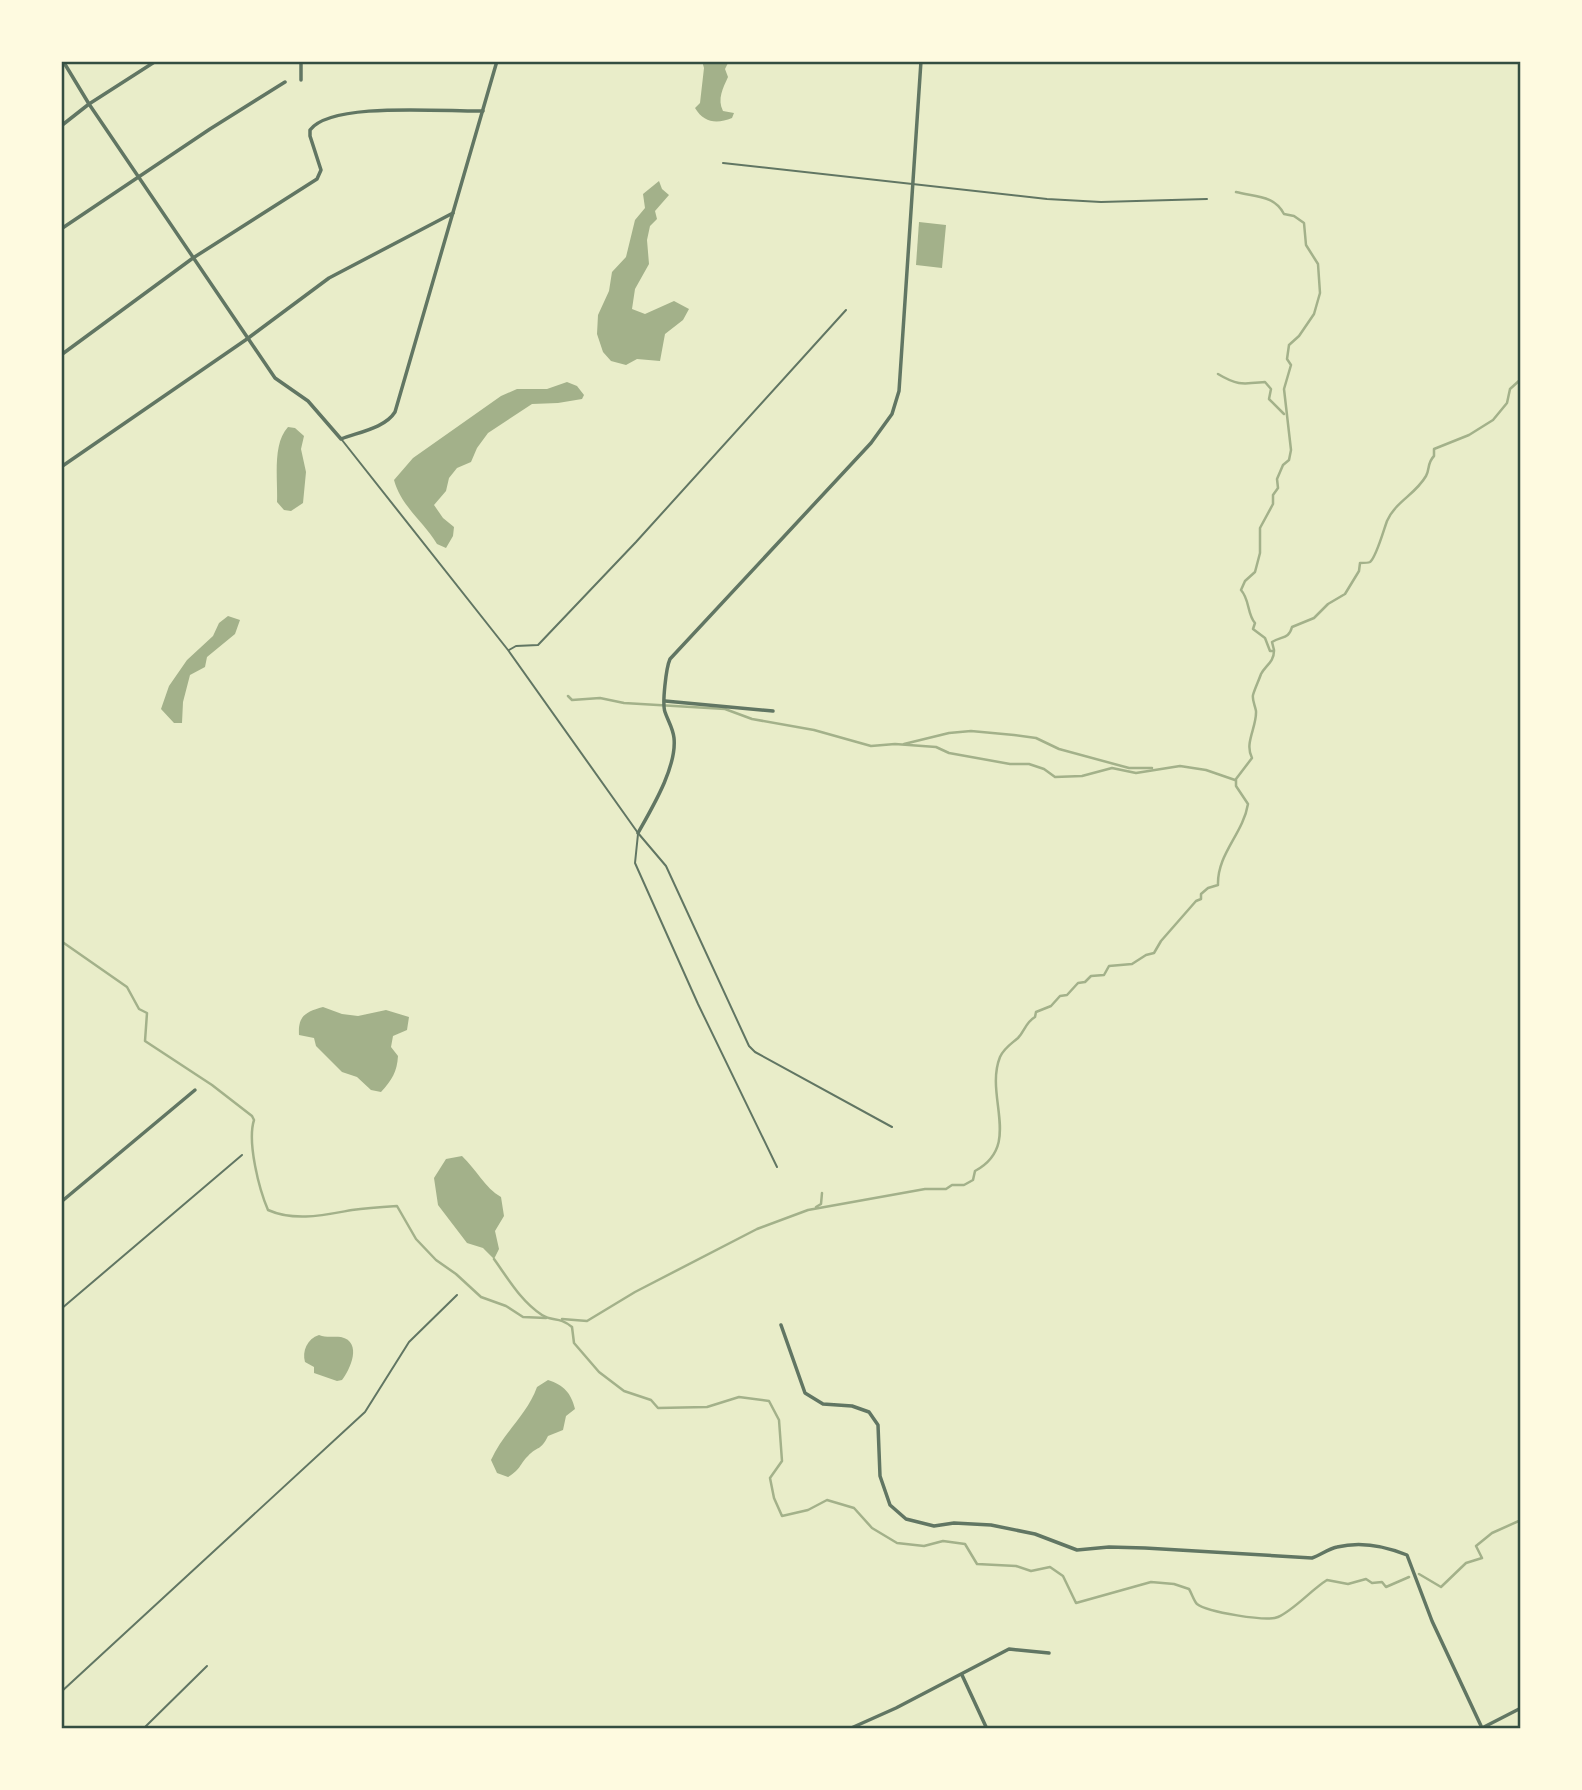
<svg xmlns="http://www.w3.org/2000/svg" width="1582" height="1790" viewBox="0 0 1582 1790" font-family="'Sofia Sans Condensed',sans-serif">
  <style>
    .water { fill: #a3b18a }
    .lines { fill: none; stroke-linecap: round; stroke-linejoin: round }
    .stream { stroke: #a3b18a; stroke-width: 2.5 }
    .service { stroke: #617663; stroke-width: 2 }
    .minor { stroke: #617663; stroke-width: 3.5 }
    .neatline { fill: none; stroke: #344e41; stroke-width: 2.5 }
  </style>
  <rect width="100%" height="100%" fill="#e9edc9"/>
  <g class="water">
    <path d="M702,61H729L725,69L728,77C723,88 717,99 723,111L734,113L732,118C717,124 704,123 695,108L700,103L704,68Z"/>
    <path d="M659,181L662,189L669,195L655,211L657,219L650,226L647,240L649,264L635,289L632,309L645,314L674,301L689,309L683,320L665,334L660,361L637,359L626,365L611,361L603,352L597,334L598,315L609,291L612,272L626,257L635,220L645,208L643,194Z"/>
    <path d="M919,222L946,225L942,268L916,265Z"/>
    <path d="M567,382L577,386L584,395L582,399L558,403L532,404L488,433L477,448L471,462L457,468L449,478L446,491L434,505L443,518L454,527L453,536L446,548L437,544C423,521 401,506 394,480L413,458L501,396L517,389H547Z"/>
    <path d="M288,427L295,428L304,436L301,449L306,472L303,503L291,511L284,510L277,502C278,480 272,444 288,427Z"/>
    <path d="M228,616L240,620L235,634L207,657L205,667L190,675L183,702L182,723H174L161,709L169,686L187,660L213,636L219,623Z"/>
    <path d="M323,1007L342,1014L358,1016L386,1010L409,1017L407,1030L393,1036L391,1047L398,1056C397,1072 392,1080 381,1092L371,1090L357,1077L342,1072L316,1046L314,1038L299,1035C298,1016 305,1012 323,1007Z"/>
    <path d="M462,1156C476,1169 485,1188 501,1197L504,1216L495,1231L499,1249L494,1259L483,1248L467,1243L438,1205L434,1178L446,1159Z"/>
    <path d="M319,1335C327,1338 333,1336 341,1337C363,1342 350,1370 342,1380L337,1381L314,1373V1367L305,1362C302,1351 307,1339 319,1335Z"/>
    <path d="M548,1380C564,1385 571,1393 575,1409L566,1416L563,1430L548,1436C541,1451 537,1446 528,1456C519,1465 522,1468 508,1477L497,1473L491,1460C503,1433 527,1415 537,1387Z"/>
  </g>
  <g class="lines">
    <g class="stream">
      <path d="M1218,374C1238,386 1243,384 1265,382L1271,389L1269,399L1284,414"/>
      <path d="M1274,650L1272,642C1282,636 1289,639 1292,627L1314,618L1328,604L1345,594L1359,571L1360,563C1363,563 1368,563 1370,562C1376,558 1384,529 1387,521C1396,501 1415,495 1426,476C1430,469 1427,463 1434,456V449L1469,435L1493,420L1507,403L1510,389L1521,379"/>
      <path d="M568,696L572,700L600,698L624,703L725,709L752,719L814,730L871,746L895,744L936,747L949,753L1010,764H1029L1044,769L1055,777L1082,776L1112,768L1136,773L1180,766L1206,770L1235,780"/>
      <path d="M904,744L949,733L971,731L1014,735L1036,738L1059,749L1129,768H1152"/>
      <path d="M61,941L127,987L139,1009L147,1013L145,1041L212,1085L252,1116L254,1120C247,1142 259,1189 268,1210C295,1222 324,1215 352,1210C367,1208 382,1207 397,1206L416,1239L436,1260L456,1274L481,1297L506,1306L523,1317L546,1318"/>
      <path d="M816,1207L821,1204L822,1193"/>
      <path d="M494,1259C509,1280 521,1301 542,1315C553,1322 559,1316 572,1327L574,1343L599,1372L624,1391L651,1400L658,1408L707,1407L739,1397L769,1401L779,1420L782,1461L770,1478L774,1498L782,1516L808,1510L827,1500L854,1508L872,1528L897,1543L924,1546L943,1541L965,1544L977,1564L1016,1566L1031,1571L1050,1567L1063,1576L1076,1603L1151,1582L1174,1584L1189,1589C1192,1594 1194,1601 1197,1604C1207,1612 1267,1622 1278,1617C1294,1610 1311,1590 1327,1580L1348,1584L1366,1579L1372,1583L1382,1582L1386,1587L1409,1577"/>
      <path d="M562,1319L587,1321L635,1292L757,1229L808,1210L925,1189H946L952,1185H964L973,1180L975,1171C1023,1145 984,1097 1000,1057C1004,1048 1011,1044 1018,1038C1025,1031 1025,1023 1035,1017L1036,1012L1051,1006L1060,996L1067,995L1078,983L1085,982L1091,976L1104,975L1109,966L1132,964L1146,955L1154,953L1161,941L1196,901L1201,899V894L1208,888L1218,885C1217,854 1243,834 1248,804L1236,786V779L1252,758C1244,743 1257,727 1256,711C1255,705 1252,700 1253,695C1255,688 1259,680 1261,674C1265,666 1274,662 1274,651H1270L1265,638L1253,629L1255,623C1247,614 1250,600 1241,590L1245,581L1255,572L1260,553V528L1273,504V495L1278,488L1277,479L1283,465L1289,460L1291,450L1284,389L1291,365L1287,359L1289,345L1299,336L1314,314L1320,293L1318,264L1306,245L1304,223L1294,216L1284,214C1274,195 1256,197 1236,192"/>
      <path d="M1419,1574L1441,1587L1466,1563L1482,1558L1476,1546L1492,1533L1521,1520"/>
    </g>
    <g class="service">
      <path d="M723,163L1047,199L1101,202L1207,199"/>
      <path d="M342,440L508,650L638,833L666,866L749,1046L755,1052L892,1127"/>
      <path d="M509,650L516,646L538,645L636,542L846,310"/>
      <path d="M638,834L635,863L698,1004L777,1167"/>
      <path d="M61,1309L242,1155"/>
      <path d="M61,1692L365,1412L409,1342L457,1295"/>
      <path d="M143,1729L207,1666"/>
    </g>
    <g class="minor">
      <path d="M63,61L89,104L275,378L308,401L341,439C359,432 385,428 395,412L497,61"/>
      <path d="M301,61V80"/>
      <path d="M61,126L89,104L156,61"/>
      <path d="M61,229L210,129L285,82"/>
      <path d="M61,355L193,258L317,179L321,170L310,136V130C331,101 447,112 483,111"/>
      <path d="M61,467L247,339L329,278L453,213"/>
      <path d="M665,701L773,711"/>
      <path d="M638,833C652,808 677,767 674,738C673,728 668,721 665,712C662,704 666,668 670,659L871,443L892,414L899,391L921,61"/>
      <path d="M61,1202L195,1090"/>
      <path d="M781,1325L805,1393L823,1404L852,1406L869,1412L878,1425L880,1476L890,1505L906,1519L934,1526L954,1523L991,1525L1035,1534L1077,1550L1109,1547L1145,1548L1312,1558C1321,1555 1328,1549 1337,1547C1361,1541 1385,1546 1407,1555L1432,1621L1482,1728"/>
      <path d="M962,1675L987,1729"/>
      <path d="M1482,1728L1521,1708"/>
      <path d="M849,1729L896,1708L1009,1649L1049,1653"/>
    </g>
  </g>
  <rect width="1582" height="1790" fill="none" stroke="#fefae0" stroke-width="126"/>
  <rect x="63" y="63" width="1456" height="1664" class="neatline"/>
</svg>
